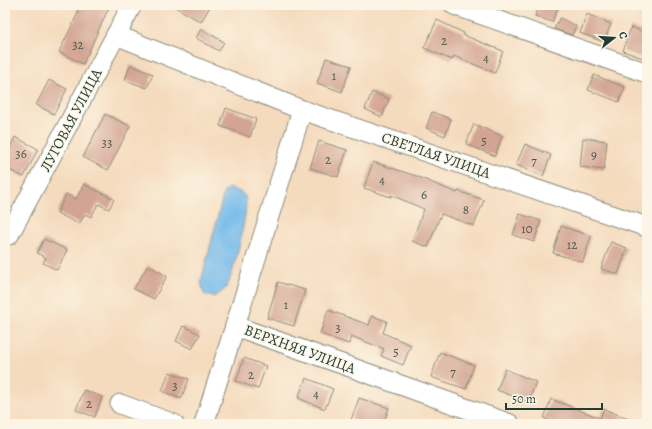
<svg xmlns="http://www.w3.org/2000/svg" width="652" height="429" viewBox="0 0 652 429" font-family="Alegreya,serif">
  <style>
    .water { fill: #73b9ea; stroke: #497b8f }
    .building { fill: #d3a493 }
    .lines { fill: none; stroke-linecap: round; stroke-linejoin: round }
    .minor-casing { stroke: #8a8c79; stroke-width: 21 }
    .minor { stroke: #fff; stroke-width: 19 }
    .labels { text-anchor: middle; stroke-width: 3; stroke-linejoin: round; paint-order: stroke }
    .number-label { font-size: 13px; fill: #4c574c }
    .street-label { font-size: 15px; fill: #1f3d34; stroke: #fcf5e5 }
  </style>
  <rect width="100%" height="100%" fill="#fcf5e5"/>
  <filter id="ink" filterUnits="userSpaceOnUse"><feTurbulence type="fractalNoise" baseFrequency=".025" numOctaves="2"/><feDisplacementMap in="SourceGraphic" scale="8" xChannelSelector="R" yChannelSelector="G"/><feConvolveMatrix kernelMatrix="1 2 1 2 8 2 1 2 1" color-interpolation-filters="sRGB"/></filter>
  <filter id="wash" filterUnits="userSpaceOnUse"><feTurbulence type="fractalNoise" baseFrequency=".012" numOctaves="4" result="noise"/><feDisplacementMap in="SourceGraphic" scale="16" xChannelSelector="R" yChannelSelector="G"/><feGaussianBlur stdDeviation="0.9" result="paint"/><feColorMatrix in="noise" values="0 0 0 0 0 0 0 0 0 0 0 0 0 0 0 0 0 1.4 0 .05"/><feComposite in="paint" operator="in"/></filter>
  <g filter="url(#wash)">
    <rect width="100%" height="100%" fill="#f5dbbe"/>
    <path class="water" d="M229,188C234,190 241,191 245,196C250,206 233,278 226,288C223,292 217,295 213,297L204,294L201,282L224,192Z"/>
    <g id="blocks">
      <g class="building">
        <path d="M80,5H110L83,64L59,52L78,13L77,12Z"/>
        <path d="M172,5H211L201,22Z"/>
        <path d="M539,5H559L552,22L535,16Z"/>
        <path d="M587,14L611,24L604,42L580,33Z"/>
        <path d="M560,18L576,26L572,35L554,29Z"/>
        <path d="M437,20L464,33L463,35L503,51L495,73L454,56L452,60L424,48Z"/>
        <path d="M631,27L647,33V46L643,58L623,51Z"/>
        <path d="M201,29L224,42L219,51L196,38Z"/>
        <path d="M326,58L351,66L342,92L317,83Z"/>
        <path d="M130,65L153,74L147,88L125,80Z"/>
        <path d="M594,75L625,87L619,102L588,90Z"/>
        <path d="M49,80L67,89L54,114L36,105Z"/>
        <path d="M372,92L389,99L382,117L365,109Z"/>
        <path d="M226,108L256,119L250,137L220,126Z"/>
        <path d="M432,112L451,119L445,136L426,128Z"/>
        <path d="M105,114L130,126L108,170L83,157Z"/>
        <path d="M474,124L502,136L495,156L466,144Z"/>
        <path d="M15,137L38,149L24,177L5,168V158Z"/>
        <path d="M583,138L607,141L604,170L580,167Z"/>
        <path d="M319,141L347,150L338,177L310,168Z"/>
        <path d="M525,144L551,155L543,176L516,165Z"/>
        <path d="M373,162L416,176L457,193L458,191L484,200L474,226L441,214L428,247L412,241L424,209L391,195V197L364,188Z"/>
        <path d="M84,184L114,199L109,209L98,204L91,217L85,214L79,224L57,213L66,194L76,199Z"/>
        <path d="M520,214L541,221L534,242L513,235Z"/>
        <path d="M561,226L591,236L583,262L553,253Z"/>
        <path d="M44,239L67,250L57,270L43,263L46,258L37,253Z"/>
        <path d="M611,242L627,248L618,274L601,269Z"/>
        <path d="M148,265L167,276L154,299L134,289Z"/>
        <path d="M278,282L305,290L294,326L267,318Z"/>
        <path d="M328,310L369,325L372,316L387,321L383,333L411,345L403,365L381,356L384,349L351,336L349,344L320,334Z"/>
        <path d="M183,326L200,334L192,349L176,341Z"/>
        <path d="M440,352L474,365L466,389L431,377Z"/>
        <path d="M244,358L266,366L258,389L236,381Z"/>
        <path d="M505,369L536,382L528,402L497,390Z"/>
        <path d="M169,372L189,379L181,399L162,391Z"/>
        <path d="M306,378L333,389L325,409L298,398Z"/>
        <path d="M84,390L102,397L95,417L76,410Z"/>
        <path d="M359,398L389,408L383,424H362L351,420Z"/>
        <path d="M551,399L600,418L604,409L641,424H558L544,418Z"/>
      </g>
    </g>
  </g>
  <g filter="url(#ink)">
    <use href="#blocks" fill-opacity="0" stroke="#8a8c79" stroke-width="1"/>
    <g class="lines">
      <g class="minor-casing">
        <g id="minor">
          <path d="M454,5L647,73"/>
          <path d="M116,35L302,110L647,227"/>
          <path d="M302,110L235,326L510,424"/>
          <path d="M9,235L132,5"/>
          <path d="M120,404L174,424"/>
          <path d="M204,424L235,326"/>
        </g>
      </g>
      <use href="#minor" class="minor"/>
    </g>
  </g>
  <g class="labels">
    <g class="number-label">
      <text x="444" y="45">2</text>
      <text x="78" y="49">32</text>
      <text x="486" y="62">4</text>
      <text x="334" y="80">1</text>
      <text x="484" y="145">5</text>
      <text x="107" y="147">33</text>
      <text x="21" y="158">36</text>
      <text x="594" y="159">9</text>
      <text x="328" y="164">2</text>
      <text x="534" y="165">7</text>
      <text x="382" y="184">4</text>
      <text x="424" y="199">6</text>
      <text x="466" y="214">8</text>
      <text x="527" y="233">10</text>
      <text x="572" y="249">12</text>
      <text x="286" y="309">1</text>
      <text x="338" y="332">3</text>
      <text x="396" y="356">5</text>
      <text x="453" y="376">7</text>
      <text x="251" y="379">2</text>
      <text x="175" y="390">3</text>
      <text x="316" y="398">4</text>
      <text x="89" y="408">2</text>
    </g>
    <g class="street-label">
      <text transform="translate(71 120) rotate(-62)" y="5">ЛУГОВАЯ УЛИЦА</text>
      <text transform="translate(436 155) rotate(19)" y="5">СВЕТЛАЯ УЛИЦА</text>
      <text transform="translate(300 349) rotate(20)" y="5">ВЕРХНЯЯ УЛИЦА</text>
    </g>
  </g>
  <rect width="652" height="429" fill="none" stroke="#fcf5e5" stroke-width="20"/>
  <g transform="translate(614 38) rotate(73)" stroke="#fcf5e5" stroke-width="3" paint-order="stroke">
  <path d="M0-3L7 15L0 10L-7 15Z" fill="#1f3d34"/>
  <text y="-6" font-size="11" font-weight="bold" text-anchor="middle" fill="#1f3d34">С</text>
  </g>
  <path d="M506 403v6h96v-6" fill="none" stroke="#1f3d34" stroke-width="2"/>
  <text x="512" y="403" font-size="12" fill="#1f3d34" stroke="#fcf5e5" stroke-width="3" paint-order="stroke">50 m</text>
</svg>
